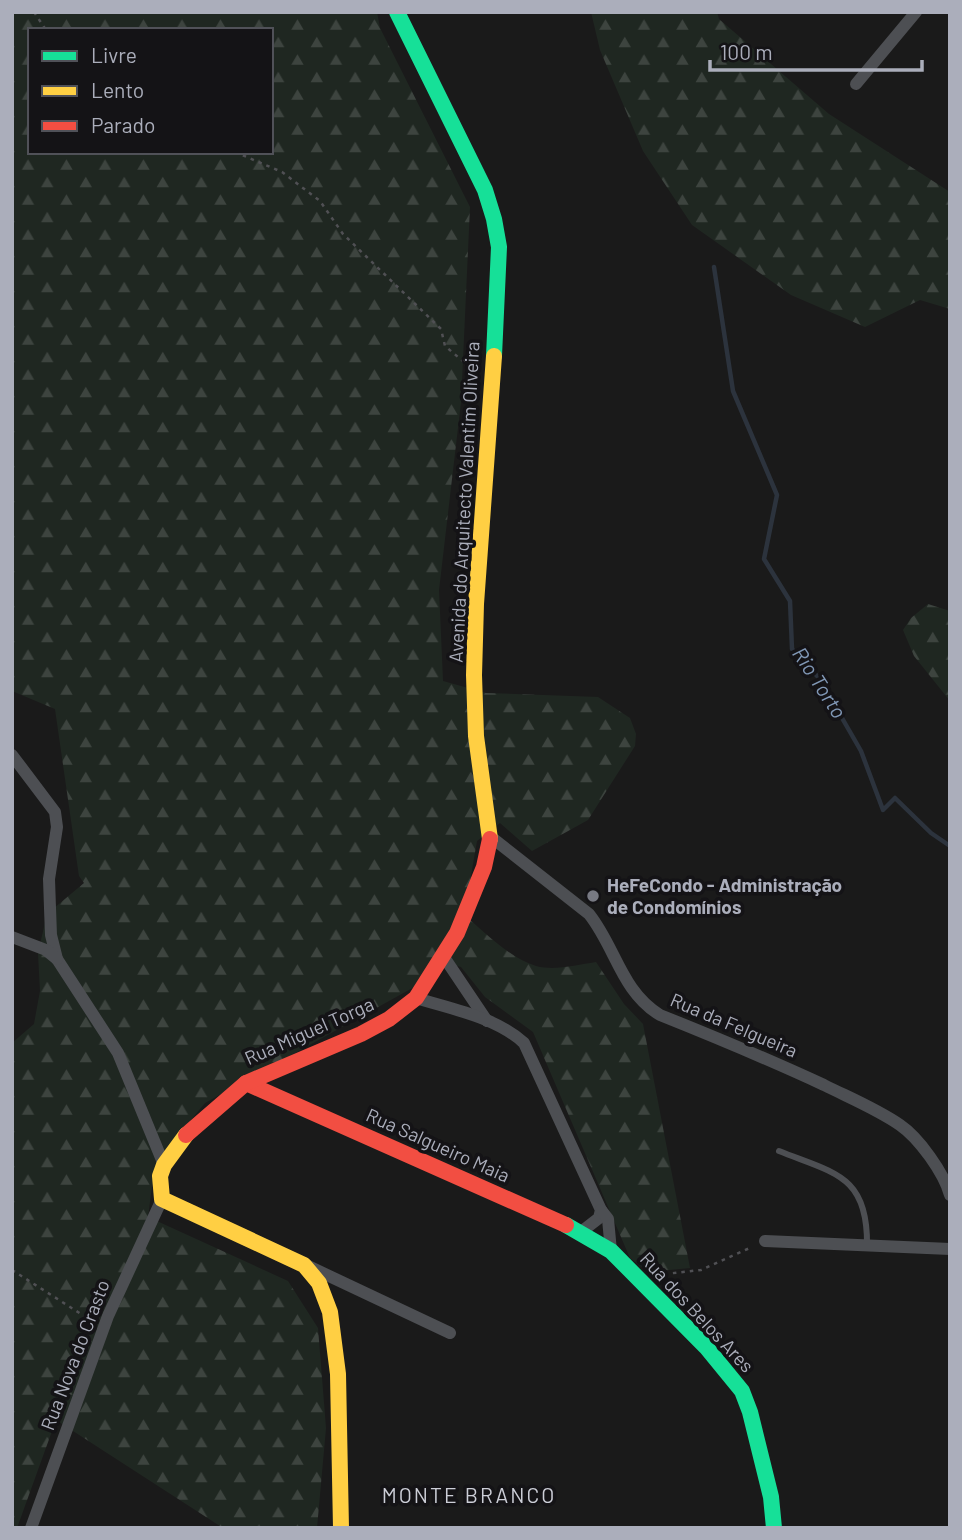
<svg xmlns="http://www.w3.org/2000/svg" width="962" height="1540" viewBox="0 0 962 1540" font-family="Barlow,sans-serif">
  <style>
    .forest { fill: url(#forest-firs); fill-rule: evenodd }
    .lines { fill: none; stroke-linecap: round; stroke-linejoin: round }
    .stream { stroke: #2c333d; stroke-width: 4.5 }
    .path { stroke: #505054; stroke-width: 2.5; stroke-dasharray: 3.5 5; stroke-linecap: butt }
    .lane { stroke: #4d4f53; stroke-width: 6 }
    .street { stroke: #4d4f53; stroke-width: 12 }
    .fast { stroke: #16e098; stroke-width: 16 }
    .slow { stroke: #ffcf43; stroke-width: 16 }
    .jam { stroke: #f24e42; stroke-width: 16 }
    .poi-dot { fill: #787a83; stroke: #141316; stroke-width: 2.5 }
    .labels { text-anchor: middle; stroke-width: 7; stroke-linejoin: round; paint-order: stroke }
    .street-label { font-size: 19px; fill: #abaebb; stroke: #141316 }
    .poi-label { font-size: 19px; font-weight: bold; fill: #abaebb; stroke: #141316; text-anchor: start }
    .water-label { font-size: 21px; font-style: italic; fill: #8198b6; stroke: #141316 }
    .neighbourhood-label { font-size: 21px; letter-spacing: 2px; fill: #ccced7; stroke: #141316 }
  </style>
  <defs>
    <pattern id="forest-firs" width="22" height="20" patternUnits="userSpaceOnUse" patternTransform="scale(1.75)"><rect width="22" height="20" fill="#1f2721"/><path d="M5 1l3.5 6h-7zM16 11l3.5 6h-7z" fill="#3d443f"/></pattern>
  </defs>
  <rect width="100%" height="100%" fill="#1a1a1a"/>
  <g class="forest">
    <path d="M12,12H377L380,28L470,207L461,402L439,590L443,681L486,693L598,697L630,718L636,734L635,746L588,820L532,851L500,823L477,841L464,915C485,932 509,958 536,966C554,971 577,965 596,962L624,1004L643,1024L690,1268L648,1272L630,1258L533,1032L485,997L461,967L434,959L416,986L205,1103L169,1146L152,1186L148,1217L288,1281L318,1328L326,1428L317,1528H223L56,1420L17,1528H12V1043L34,1024L40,991L38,953L47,914L84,883L79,876L55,709L12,691ZM30,30H271V152H30Z"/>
    <path d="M591,12H717L719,19L829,114L950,192V309L920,300L865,327L791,295L692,225L643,151L600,50Z"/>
    <path d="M928,604L950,611V701L914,656L903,630L911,618Z"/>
  </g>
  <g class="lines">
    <path class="stream" d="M714,267L733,391L777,495L764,559L790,601L792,649L819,678L861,751L883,810L895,798L931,833L950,846"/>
    <g class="path">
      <path d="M34,12L46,30"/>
      <path d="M235,152L282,172L320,201L343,234L441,329L445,346L477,373"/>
      <path d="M12,1270L92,1321"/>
      <path d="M656,1275L701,1270L752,1247"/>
    </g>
    <path class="lane" d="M779,1151C834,1173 868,1175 867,1245"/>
    <g class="street">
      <path d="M856,84L916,12"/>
      <path d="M12,755L55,812L57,827L49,879L50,908L51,935L57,959L118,1053L164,1165"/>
      <path d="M491,837L589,914C616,948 621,991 660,1015C715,1037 770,1060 824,1085C850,1098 877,1109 900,1125C919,1138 944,1173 950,1195"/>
      <path d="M12,937L46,950L57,959"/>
      <path d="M444,957L487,1021"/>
      <path d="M416,998C451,1009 496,1017 524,1043L601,1210L599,1218L581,1232"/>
      <path d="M601,1210L608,1219L611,1251"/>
      <path d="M765,1241L950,1249"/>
      <path d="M308,1266L450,1333"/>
      <path d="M31,1528L108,1316L162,1199"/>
    </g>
    <g class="fast">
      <path d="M397,12L485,190L494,219L499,247L494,356"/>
      <path d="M566,1225L611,1251L706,1347L742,1391L750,1412L771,1497L774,1528"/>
    </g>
    <g class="slow">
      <path d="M490,839L476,736L474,675L476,604L494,356"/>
      <path d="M186,1135L164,1165L160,1176L162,1199L304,1265L319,1283L330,1312L338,1374L341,1528"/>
    </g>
    <g class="jam">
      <path d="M246,1083L566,1225"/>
      <path d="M186,1135L246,1083L361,1034L389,1019L416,998L457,933L484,867L490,839"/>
    </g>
  </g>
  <circle class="poi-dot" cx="593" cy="896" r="7"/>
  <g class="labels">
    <g class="street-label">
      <text transform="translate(464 502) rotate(-87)" y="7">Avenida do Arquitecto Valentim Oliveira</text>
      <text transform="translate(734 1025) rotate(23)" y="7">Rua da Felgueira</text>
      <text transform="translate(309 1031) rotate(-24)" y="7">Rua Miguel Torga</text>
      <text transform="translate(438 1145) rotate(24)" y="7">Rua Salgueiro Maia</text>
      <text transform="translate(697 1312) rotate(47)" y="7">Rua dos Belos Ares</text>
      <text transform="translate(75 1355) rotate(-69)" y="7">Rua Nova do Crasto</text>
    </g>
    <g class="poi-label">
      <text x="607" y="892">HeFeCondo - Administração<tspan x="607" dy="22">de Condomínios</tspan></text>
    </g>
    <g class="water-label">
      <text transform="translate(819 683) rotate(57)" y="7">Rio Torto</text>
    </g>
    <g class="neighbourhood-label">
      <text x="469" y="1503">MONTE BRANCO</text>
    </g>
  </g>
  <rect width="962" height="1540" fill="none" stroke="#abaebb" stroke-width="28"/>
  <rect x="28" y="28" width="245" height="126" fill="#141316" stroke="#505158" stroke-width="2"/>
  <rect x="42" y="51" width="35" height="10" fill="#16e098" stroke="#505158" stroke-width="2"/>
  <text x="91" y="63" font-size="21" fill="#abaebb">Livre</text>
  <rect x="42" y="86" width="35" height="10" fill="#ffcf43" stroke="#505158" stroke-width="2"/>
  <text x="91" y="98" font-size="21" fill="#abaebb">Lento</text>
  <rect x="42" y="121" width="35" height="10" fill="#f24e42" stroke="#505158" stroke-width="2"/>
  <text x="91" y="133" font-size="21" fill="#abaebb">Parado</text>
  <path d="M710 60v10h212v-10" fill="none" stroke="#abaebb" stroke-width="3.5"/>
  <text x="720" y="60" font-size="21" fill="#abaebb" stroke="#141316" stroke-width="5" paint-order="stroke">100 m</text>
</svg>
